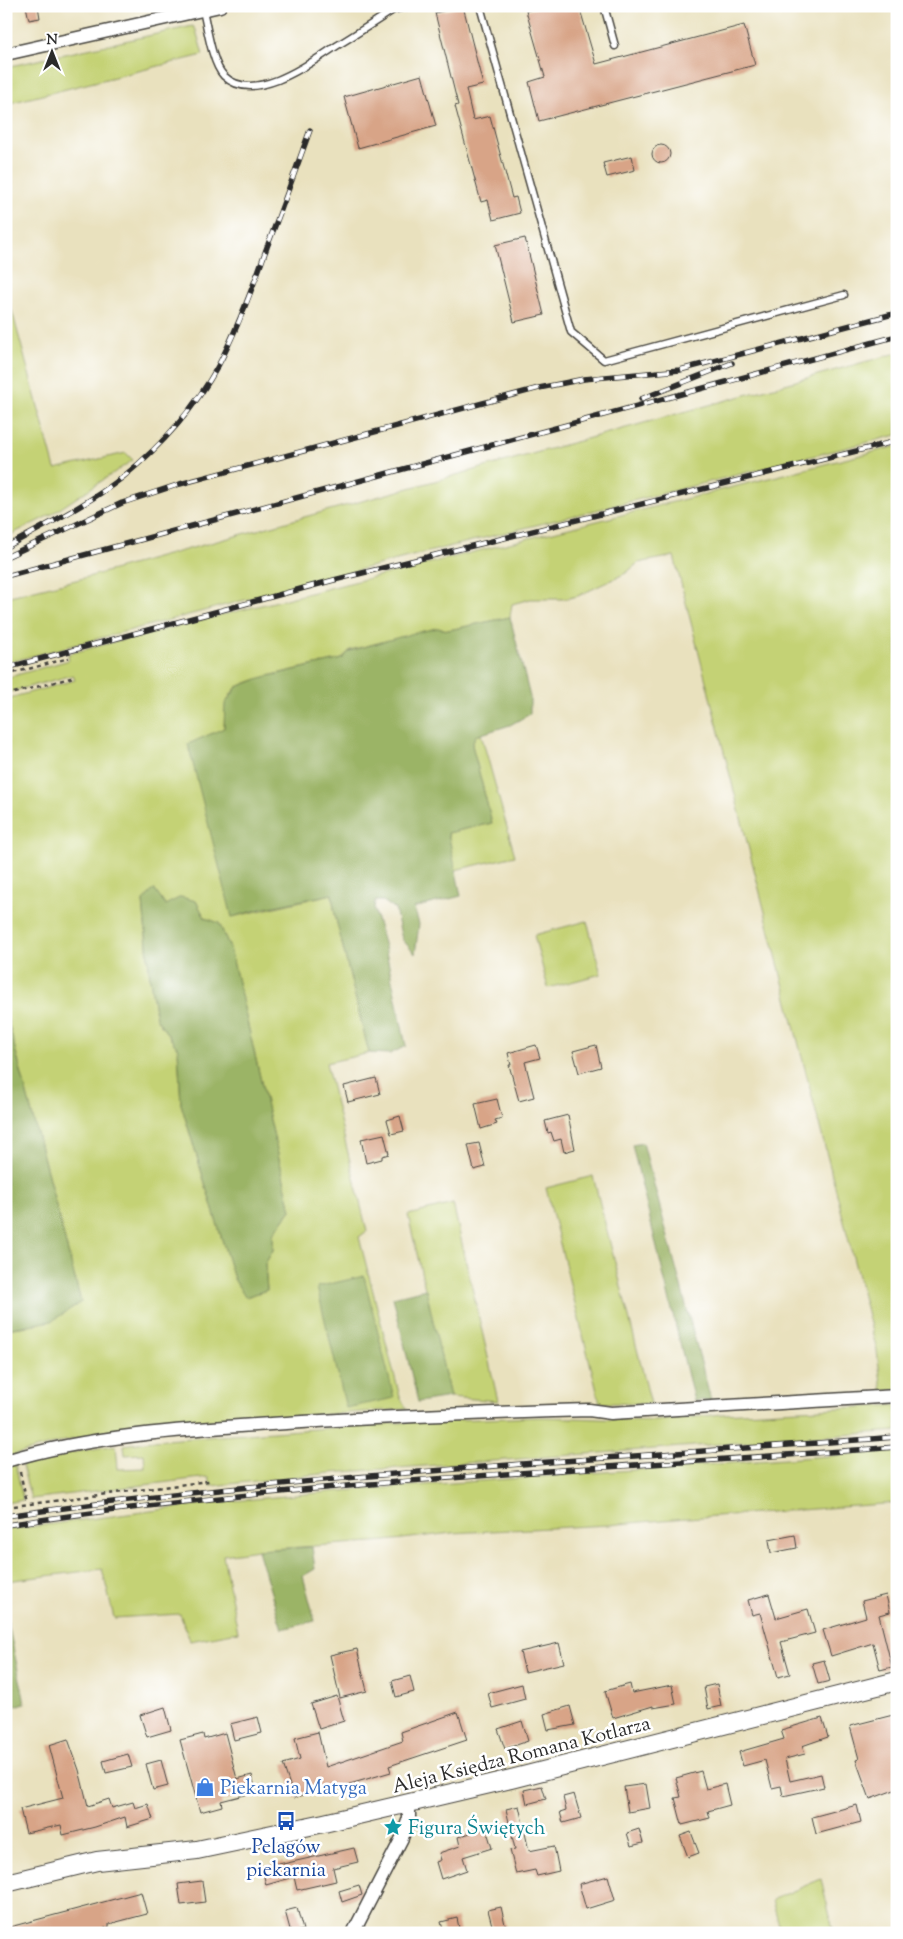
<svg xmlns="http://www.w3.org/2000/svg" width="903" height="1939" viewBox="0 0 903 1939" font-family="'Sorts Mill Goudy',serif">
  <style>
    .green { fill: #c4d274; stroke: #787e50; fill-rule: evenodd }
    .forest { fill: #9bb466; stroke: #637048 }
    .building { fill: #d8a487 }
    .lines { fill: none; stroke-linecap: round; stroke-linejoin: round }
    .lane-casing { stroke: #484641; stroke-width: 9 }
    .street-casing { stroke: #484641; stroke-width: 15 }
    .secondary-casing { stroke: #484641; stroke-width: 20 }
    .path { stroke: #484641; stroke-width: 2.5; stroke-dasharray: 4 4; stroke-linecap: butt }
    .lane { stroke: #fff; stroke-width: 6 }
    .street { stroke: #fff; stroke-width: 12 }
    .secondary { stroke: #fff; stroke-width: 18 }
    .rail-casing { stroke: #2b2b2b; stroke-width: 5.5 }
    .rail { stroke: #fff; stroke-width: 4; stroke-dasharray: 11; stroke-linecap: butt }
    .labels { text-anchor: middle; stroke-width: 5; stroke-linejoin: round; paint-order: stroke }
    .street-label { font-size: 20px; fill: #2b2b2b; stroke: #fff }
    .shop-label { font-size: 20px; fill: #366cbe; stroke: #fff; text-anchor: start }
    .culture-label { font-size: 20px; fill: #0d838f; stroke: #fff; text-anchor: start }
    .transit-label { font-size: 20px; fill: #164399; stroke: #fff }
  </style>
  <rect width="100%" height="100%" fill="#fff"/>
  <filter id="ink" filterUnits="userSpaceOnUse"><feTurbulence type="fractalNoise" baseFrequency=".02" numOctaves="2"/><feDisplacementMap in="SourceGraphic" scale="10" xChannelSelector="R" yChannelSelector="G"/><feConvolveMatrix kernelMatrix="1 2 1 2 8 2 1 2 1" color-interpolation-filters="sRGB"/></filter>
  <filter id="wash" filterUnits="userSpaceOnUse"><feTurbulence type="fractalNoise" baseFrequency=".0096" numOctaves="4" result="noise"/><feDisplacementMap in="SourceGraphic" scale="20" xChannelSelector="R" yChannelSelector="G"/><feGaussianBlur stdDeviation="1.12" result="paint"/><feColorMatrix in="noise" values="0 0 0 0 0 0 0 0 0 0 0 0 0 0 0 0 0 1.4 0 .05"/><feComposite in="paint" operator="in"/></filter>
  <g filter="url(#wash)">
    <rect width="100%" height="100%" fill="#e9e1be"/>
    <g class="green">
      <path d="M193,26L196,30L203,55L6,104V67Z"/>
      <path d="M6,289L55,469L126,453L133,460L52,514L6,537Z"/>
      <path d="M897,353V435L408,557L6,663V597L84,578Z"/>
      <path d="M897,446V1390L882,1391L877,1351L674,556L638,563L626,573L578,596L564,599H530L512,604L510,617L449,630L437,628L350,650L342,659C323,664 246,678 235,689C224,701 225,713 224,728L232,917L332,894L335,915L369,1053L326,1063L367,1231L359,1237L400,1397L407,1409L262,1419L261,1415L142,1428L65,1441L6,1457V1329L36,1325L81,1302L6,1014V699L75,680L73,675L6,693V678L69,660L68,654L114,642ZM154,890L165,905L196,901L205,918L219,923L230,948L291,1210L273,1234V1250L265,1264L267,1290L246,1297L234,1279L181,1104L178,1049L156,1018L150,979L143,901Z"/>
      <path d="M481,734L515,856L455,870L448,833L492,823L472,745L475,735Z"/>
      <path d="M587,921L601,974L548,988L534,935Z"/>
      <path d="M593,1176L651,1404L600,1403L546,1188Z"/>
      <path d="M453,1204L498,1401L450,1397L408,1215Z"/>
      <path d="M897,1405V1431L330,1473L211,1486L209,1477L31,1499L22,1465L23,1461L116,1445L118,1469L145,1468L144,1454L125,1455L124,1445L152,1441L424,1421L542,1417L655,1421L723,1414Z"/>
      <path d="M897,1451V1503L674,1519L608,1525L452,1533L386,1541L258,1550L223,1555L238,1632L190,1641L180,1614L114,1618L102,1569L6,1581V1530L212,1503L327,1492Z"/>
      <path d="M15,1463L23,1500L6,1503V1465Z"/>
      <path d="M821,1879L834,1933H781L772,1900Z"/>
    </g>
    <g class="forest">
      <path d="M510,617L530,697V714L510,725L475,736L472,745L492,823L448,833L461,896L414,908L419,924L415,954L402,939L395,909L383,901H375L374,909L385,947L406,1046L390,1054L369,1053L335,915L332,894L261,909L232,917L188,744L224,728L225,704L237,687L260,678L342,659L350,651L414,633L437,628L449,630Z"/>
      <path d="M154,889L165,905L181,897L196,901L205,918L219,923L230,948L291,1210L273,1234V1250L265,1264L267,1290L245,1297L234,1279L181,1104L178,1049L156,1018L150,979L143,901Z"/>
      <path d="M6,1014L81,1302L52,1321L6,1329Z"/>
      <path d="M643,1143L711,1400L694,1401L632,1145Z"/>
      <path d="M364,1276L394,1398L346,1408L317,1287Z"/>
      <path d="M426,1289L450,1397L418,1402L393,1297Z"/>
      <path d="M312,1547L315,1569L303,1576L315,1621L282,1629L258,1550Z"/>
      <path d="M6,1614L25,1703L6,1709Z"/>
    </g>
    <g id="blocks">
      <g class="building">
        <path d="M26,6H38L40,18L29,20Z"/>
        <path d="M463,6L483,85L466,89L473,120L490,116L512,198L516,197L520,213L493,220L488,200L481,202L455,106L458,105L435,13Z"/>
        <path d="M543,6H579L596,64L744,25L755,65L539,121L529,82L545,77L526,11Z"/>
        <path d="M422,75L436,126L358,148L344,97Z"/>
        <circle cx="661" cy="154" r="9"/>
        <path d="M632,156L635,170L607,177L603,163Z"/>
        <path d="M525,238L544,315L514,322L495,245Z"/>
        <path d="M536,1045L540,1058L525,1062L534,1097L519,1101L509,1065H511L508,1053Z"/>
        <path d="M596,1045L601,1067L579,1073L573,1051Z"/>
        <path d="M376,1078L380,1094L348,1102L344,1086Z"/>
        <path d="M497,1099L502,1118L495,1120L497,1124L481,1129L475,1104Z"/>
        <path d="M568,1115L575,1149L564,1152L561,1139L554,1141L551,1132L548,1133L545,1121Z"/>
        <path d="M400,1116L404,1131L391,1134L387,1120Z"/>
        <path d="M384,1134L389,1154L382,1156V1159L366,1163L361,1139Z"/>
        <path d="M479,1143L485,1167L474,1170L468,1145Z"/>
        <path d="M795,1535L797,1548L771,1553L769,1540Z"/>
        <path d="M769,1594L776,1618L808,1609L815,1633L781,1642L790,1674L778,1677L760,1613L752,1615L748,1600Z"/>
        <path d="M886,1595L890,1612L879,1615L892,1667L880,1670L873,1643L831,1656L823,1630L866,1617L862,1601Z"/>
        <path d="M559,1643L564,1663L525,1672L520,1652Z"/>
        <path d="M357,1649L367,1691L340,1698L330,1655Z"/>
        <path d="M824,1660L830,1681L818,1684L812,1663Z"/>
        <path d="M410,1676L414,1692L396,1697L392,1681Z"/>
        <path d="M522,1684L525,1699L492,1708L488,1693Z"/>
        <path d="M630,1684L632,1693L672,1685L676,1704L653,1708V1706L613,1718L605,1691Z"/>
        <path d="M717,1684L721,1706L708,1709L704,1687Z"/>
        <path d="M337,1696L344,1721L319,1729L311,1704Z"/>
        <path d="M570,1706L575,1725L548,1730L544,1714Z"/>
        <path d="M165,1707L171,1730L147,1737L140,1715Z"/>
        <path d="M458,1712L467,1740L389,1766L391,1772L336,1788V1785L294,1798L283,1764L300,1759L295,1738L318,1732L326,1767L403,1741L401,1732Z"/>
        <path d="M897,1714V1789L870,1799L856,1760L859,1759L850,1726Z"/>
        <path d="M258,1717L262,1733L234,1740L230,1724Z"/>
        <path d="M822,1718L828,1737L802,1746L805,1754L785,1759L790,1781L821,1774L824,1787L783,1796L781,1786L772,1788L765,1760L743,1766L739,1752L784,1739L781,1730Z"/>
        <path d="M522,1721L528,1741L505,1749L498,1729Z"/>
        <path d="M225,1733L237,1779L252,1775L256,1792L221,1801L222,1806L200,1812L180,1740L203,1734L204,1739Z"/>
        <path d="M68,1739L79,1770L88,1806L109,1799L112,1808L133,1802L135,1808L148,1804L153,1819L127,1827L125,1817L95,1827L63,1835L61,1825L26,1833L20,1809L63,1798L49,1745Z"/>
        <path d="M128,1754L132,1767L106,1773L103,1761Z"/>
        <path d="M161,1760L168,1786L153,1790L146,1764Z"/>
        <path d="M701,1771L706,1789L725,1784L730,1805L708,1811L710,1818L682,1825L675,1798L681,1797L676,1778Z"/>
        <path d="M646,1784L650,1808L628,1812L624,1787Z"/>
        <path d="M542,1786L546,1799L527,1804L524,1790Z"/>
        <path d="M574,1794L581,1818L563,1823L560,1812L566,1810L563,1797Z"/>
        <path d="M857,1805L861,1822L816,1834L812,1817Z"/>
        <path d="M519,1806L529,1851L554,1846L559,1871L537,1876L535,1870L516,1874L510,1850L515,1849L506,1809Z"/>
        <path d="M486,1828L492,1848L463,1857L467,1870L441,1879L436,1862L441,1860L439,1853L460,1846L458,1837Z"/>
        <path d="M639,1829L643,1843L631,1846L627,1833Z"/>
        <path d="M691,1832L699,1853L688,1857L680,1836Z"/>
        <path d="M354,1848L358,1862L333,1868L336,1881L297,1890L294,1877L266,1885L262,1868L283,1862V1864Z"/>
        <path d="M608,1876L615,1900L586,1909L579,1884Z"/>
        <path d="M202,1881L205,1902L181,1905L178,1884Z"/>
        <path d="M359,1885L362,1895L342,1902L339,1891Z"/>
        <path d="M141,1892L147,1914L109,1924V1927L86,1933H6V1928Z"/>
        <path d="M501,1907L507,1933H494L488,1910Z"/>
        <path d="M297,1908L303,1930L291,1933L285,1911Z"/>
        <path d="M457,1918L460,1933H444L441,1922Z"/>
      </g>
    </g>
  </g>
  <g filter="url(#ink)">
    <use href="#blocks" fill-opacity="0" stroke="#484641" stroke-width="1"/>
    <g class="lines">
      <g class="lane-casing">
        <g id="lane">
          <path d="M480,6L571,332L604,360L844,295"/>
          <path d="M604,6L615,46"/>
          <path d="M203,10C207,27 212,64 224,76C254,105 311,63 338,45C356,34 375,22 393,10L409,6"/>
        </g>
      </g>
      <g class="street-casing">
        <g id="street">
          <path d="M6,54L220,6"/>
          <path d="M6,1461C87,1436 187,1429 271,1424C377,1417 483,1413 589,1410L611,1413L897,1396"/>
          <path d="M353,1933L402,1838L409,1818V1803"/>
        </g>
      </g>
      <g class="secondary-casing">
        <path id="secondary" d="M6,1883L97,1861L197,1850L324,1823L511,1779L897,1681"/>
      </g>
      <g class="path">
        <path d="M6,675L69,658"/>
        <path d="M6,695L74,677"/>
        <path d="M20,1472L27,1503"/>
        <path d="M6,1507L209,1481"/>
      </g>
      <use href="#lane" class="lane"/>
      <use href="#street" class="street"/>
      <use href="#secondary" class="secondary"/>
      <g class="rail-casing">
        <g id="rail">
          <path d="M641,399L732,363"/>
          <path d="M6,547C46,525 87,505 123,477C160,447 195,408 218,366C238,328 253,287 267,247C282,208 296,169 310,130"/>
          <path d="M6,557L122,503L180,484L539,388L584,379L680,370L897,313"/>
          <path d="M6,576L897,336"/>
          <path d="M6,668L334,580L897,441"/>
          <path d="M6,1516C302,1474 600,1460 897,1437"/>
          <path d="M6,1525C301,1480 600,1470 897,1447"/>
        </g>
      </g>
      <use href="#rail" class="rail"/>
    </g>
  </g>
  <defs>
    <g id="shop-bare" transform="scale(1.5)"><path d="M-5-2.5h2.3a2.7 3.5 0 0 1 5.4 0H5L5.5 6h-11ZM-1.5-2.5h3a1.5 2.3 0 0 0-3 0Z" fill="#3f7fe0" stroke="#fff" stroke-width="2.5" paint-order="stroke"/></g>
    <g id="bus-bare" transform="scale(1.5)"><path d="M-5-6H5V4H4V6H2V4H-2V6H-4V4H-5ZM-3.5-4V0h7V-4ZM-3.5 1.2v1.5H-2V1.2ZM2 1.2v1.5H3.5V1.2Z" fill="#1a4fb4" stroke="#fff" stroke-width="2.5" paint-order="stroke"/></g>
    <g id="sight-bare" transform="scale(1.5)"><path d="M0-6L1.8-2.2L6-1.7L2.9 1.2L3.7 5.4L0 3.3L-3.7 5.4L-2.9 1.2L-6-1.7L-1.8-2.2Z" fill="#0f9aa8" stroke="#fff" stroke-width="2.5" paint-order="stroke"/></g>
  </defs>
  <g fill-rule="evenodd">
    <use href="#shop-bare" x="205" y="1787"/>
    <use href="#bus-bare" x="286" y="1821"/>
    <use href="#sight-bare" x="393" y="1827"/>
  </g>
  <g class="labels">
    <g class="street-label">
      <text transform="translate(521 1754) rotate(-14)" y="7">Aleja Księdza Romana Kotlarza</text>
    </g>
    <g class="shop-label">
      <text x="220" y="1794">Piekarnia Matyga</text>
    </g>
    <g class="culture-label">
      <text x="408" y="1834">Figura Świętych</text>
    </g>
    <g class="transit-label">
      <text x="286" y="1853">Pelagów<tspan x="286" dy="23">piekarnia</tspan></text>
    </g>
  </g>
  <rect width="903" height="1939" fill="none" stroke="#fff" stroke-width="25"/>
  <g transform="translate(52 52)" stroke="#ffffff" stroke-width="4" paint-order="stroke">
  <path d="M0-4L9 19L0 12L-9 19Z" fill="#2b2b2b"/>
  <text y="-8" font-size="14" font-weight="bold" text-anchor="middle" fill="#2b2b2b">N</text>
  </g>
</svg>
